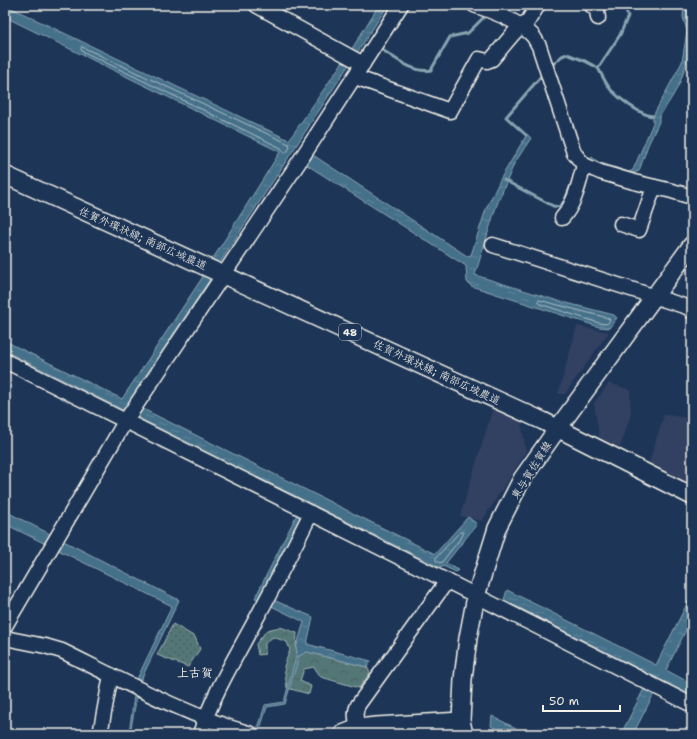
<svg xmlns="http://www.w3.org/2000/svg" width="697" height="739" viewBox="0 0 697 739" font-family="'Shantell Sans','Klee One',sans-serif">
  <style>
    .built { fill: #304162 }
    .grass { fill: url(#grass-dots); stroke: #a4b4b0 }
    .forest { fill: url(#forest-crowns); stroke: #a4b4b0 }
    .water { fill: url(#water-ripples); stroke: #8aa4b0 }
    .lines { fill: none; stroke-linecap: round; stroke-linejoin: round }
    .shore { stroke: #aebdc2; stroke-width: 1 }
    .stream { stroke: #8aa4b0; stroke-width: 3 }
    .minor-casing { stroke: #f4f1e8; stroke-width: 17 }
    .major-casing { stroke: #f4f1e8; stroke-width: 20 }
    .minor { stroke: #1d3557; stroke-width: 14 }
    .major { stroke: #1d3557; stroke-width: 17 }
    .labels { text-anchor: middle; stroke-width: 3.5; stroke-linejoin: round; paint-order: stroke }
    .shield { fill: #1d3557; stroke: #b4b9bc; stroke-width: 1 }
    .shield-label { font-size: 10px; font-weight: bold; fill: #f4f1e8 }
    .street-label { font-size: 11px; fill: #f4f1e8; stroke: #1d3557 }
    .neighbourhood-label { font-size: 12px; font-weight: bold; fill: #f4f1e8; stroke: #1d3557 }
  </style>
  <defs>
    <pattern id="grass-dots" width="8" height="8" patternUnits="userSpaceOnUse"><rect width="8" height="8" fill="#537677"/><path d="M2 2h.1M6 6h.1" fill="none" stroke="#4e5f5e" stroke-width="1.8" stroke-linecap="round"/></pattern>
    <pattern id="forest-crowns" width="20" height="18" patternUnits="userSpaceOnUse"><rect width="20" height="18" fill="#537677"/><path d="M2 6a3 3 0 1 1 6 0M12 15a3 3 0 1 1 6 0" fill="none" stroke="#4e5f5e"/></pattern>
    <pattern id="water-ripples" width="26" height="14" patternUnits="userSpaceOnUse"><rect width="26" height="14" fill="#44708a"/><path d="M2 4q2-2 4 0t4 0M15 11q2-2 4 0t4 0" fill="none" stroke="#60859a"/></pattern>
  </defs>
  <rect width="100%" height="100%" fill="#1d3557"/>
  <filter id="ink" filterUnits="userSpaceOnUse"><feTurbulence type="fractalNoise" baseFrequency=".025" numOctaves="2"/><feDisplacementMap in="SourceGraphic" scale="8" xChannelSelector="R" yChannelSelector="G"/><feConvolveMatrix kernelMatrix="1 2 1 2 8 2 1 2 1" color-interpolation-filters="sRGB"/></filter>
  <g filter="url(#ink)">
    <g class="built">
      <path d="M692,258V275L681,272Z"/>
      <path d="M577,326L609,332L565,394H558Z"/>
      <path d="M609,383L630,390L631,414L619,450L599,437L594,403Z"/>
      <path d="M493,407L521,421L526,452L482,521L460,516Z"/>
      <path d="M664,414L692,419V486L649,463Z"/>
    </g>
    <path class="grass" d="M173,624L195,637L200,649L188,667L157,655Z"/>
    <path class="forest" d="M280,627L297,633L296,648L297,653L307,652L367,667L370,673L359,688L321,677L314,667L304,669L300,681L311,686L309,694L287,688L284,666L290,650L287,642L273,637L265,643V654L258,655L256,644L267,630Z"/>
    <g class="water">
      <path d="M5,5L289,140L344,60L350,63L219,264L212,260L280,152L5,17Z"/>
      <path d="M379,5H388L355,56L350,52Z"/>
      <path d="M684,5H692C692,28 689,61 680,82C675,94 666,106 659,117V122L648,145L639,171L629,175L592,162L589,160L592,157L598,162L629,172L633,170L653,123V116L682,62L687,31L683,17Z"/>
      <path d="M527,134L531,138L514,164L496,207L475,275L555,300L614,315L617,318L609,328L599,327L471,286L467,282L466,266L307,165L313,155L467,256L471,255L486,209L501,178Z"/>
      <path d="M204,275L211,278L129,402L435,554L468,517L477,524L446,563L458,570L456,572L443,566L441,568L307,502L5,351V341L122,399Z"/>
      <path d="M5,511L179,600L139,684L130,734H127L130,726L136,681L172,606L5,524Z"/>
      <path d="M297,514L302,518L264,596L313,617L307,644L371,661L367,667L307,652L299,656L285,704L267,707L261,726L257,731L255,730L259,725L265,705L284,702L297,653L296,648L304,622L255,598Z"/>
      <path d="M507,590L656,665L692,594V618L666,670L692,684V696L661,680L633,734H621L651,675L504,600Z"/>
      <path d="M492,716L527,734H506L491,726Z"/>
    </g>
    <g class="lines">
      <g class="shore">
        <path d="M82,47L289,144L290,147L287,152L285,153L281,148L82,51L81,49Z"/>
        <path d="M539,300L608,318L610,320L607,324L599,323L540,304L538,302Z"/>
        <path d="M460,532H463V535L442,562L440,563L436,561V558Z"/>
      </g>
      <g class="stream">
        <path d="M604,5L625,8L628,16L620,35L598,68C602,75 606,84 611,90C620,99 640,115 653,116"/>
        <path d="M381,49C395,58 414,74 431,70L450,37L468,33L487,14"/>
        <path d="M551,66L562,56L567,54L585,61L598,68"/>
        <path d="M526,135L506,117L542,75"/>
        <path d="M504,180L553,206L560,207L565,200L574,177"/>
      </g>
      <g class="minor-casing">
        <g id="minor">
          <path d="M256,5L363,64"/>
          <path d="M474,5C492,11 519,21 532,35C535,38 537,43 539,46L574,153L584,165L600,172L634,182L672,191L692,197"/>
          <path d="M591,5L597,10L598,18"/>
          <path d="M355,77L450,111L479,59L487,61L492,59L513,34L521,26L528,21L538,5"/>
          <path d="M562,218C575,204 579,183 584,165"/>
          <path d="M621,224L639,230L654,187"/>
          <path d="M493,245L690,308L692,312"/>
          <path d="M5,361L447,581L692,705"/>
          <path d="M5,626L126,420L299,162L401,5"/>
          <path d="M5,638L45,646L62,651C123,681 185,715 251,734"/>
          <path d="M358,728C356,719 354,713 358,705L447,581"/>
          <path d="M100,734L111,675"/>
          <path d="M200,734C213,694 235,658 255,621C274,586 293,549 311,513"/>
        </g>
      </g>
      <g class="major-casing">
        <g id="major">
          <path d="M5,175L543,421L692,496"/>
          <path d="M343,734L358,728L376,726L461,721"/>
          <path d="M464,734L461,721L463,679L468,638L476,596L497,528L522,479L558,428L692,245"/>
        </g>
      </g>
      <use href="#minor" class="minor"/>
      <use href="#major" class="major"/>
    </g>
  </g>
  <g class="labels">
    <rect class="shield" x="339" y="324" width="22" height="16" rx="3"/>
    <g class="shield-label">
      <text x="350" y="336">48</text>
    </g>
    <g class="street-label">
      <text transform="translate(143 238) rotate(24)" y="4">佐賀外環状線; 南部広域農道</text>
      <text transform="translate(437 372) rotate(25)" y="4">佐賀外環状線; 南部広域農道</text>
      <text transform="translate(531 470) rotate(-58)" y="4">東与賀佐賀線</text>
    </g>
    <g class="neighbourhood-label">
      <text x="195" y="677">上古賀</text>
    </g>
  </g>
  <rect width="697" height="739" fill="none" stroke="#1d3557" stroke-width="20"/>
  <rect x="10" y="10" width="677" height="719" fill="none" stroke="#f4f1e8" stroke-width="1.5" filter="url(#ink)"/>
  <path d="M543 705v6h77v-6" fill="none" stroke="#f4f1e8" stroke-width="2"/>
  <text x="549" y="705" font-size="12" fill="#f4f1e8" stroke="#1d3557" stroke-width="3" paint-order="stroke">50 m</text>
</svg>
